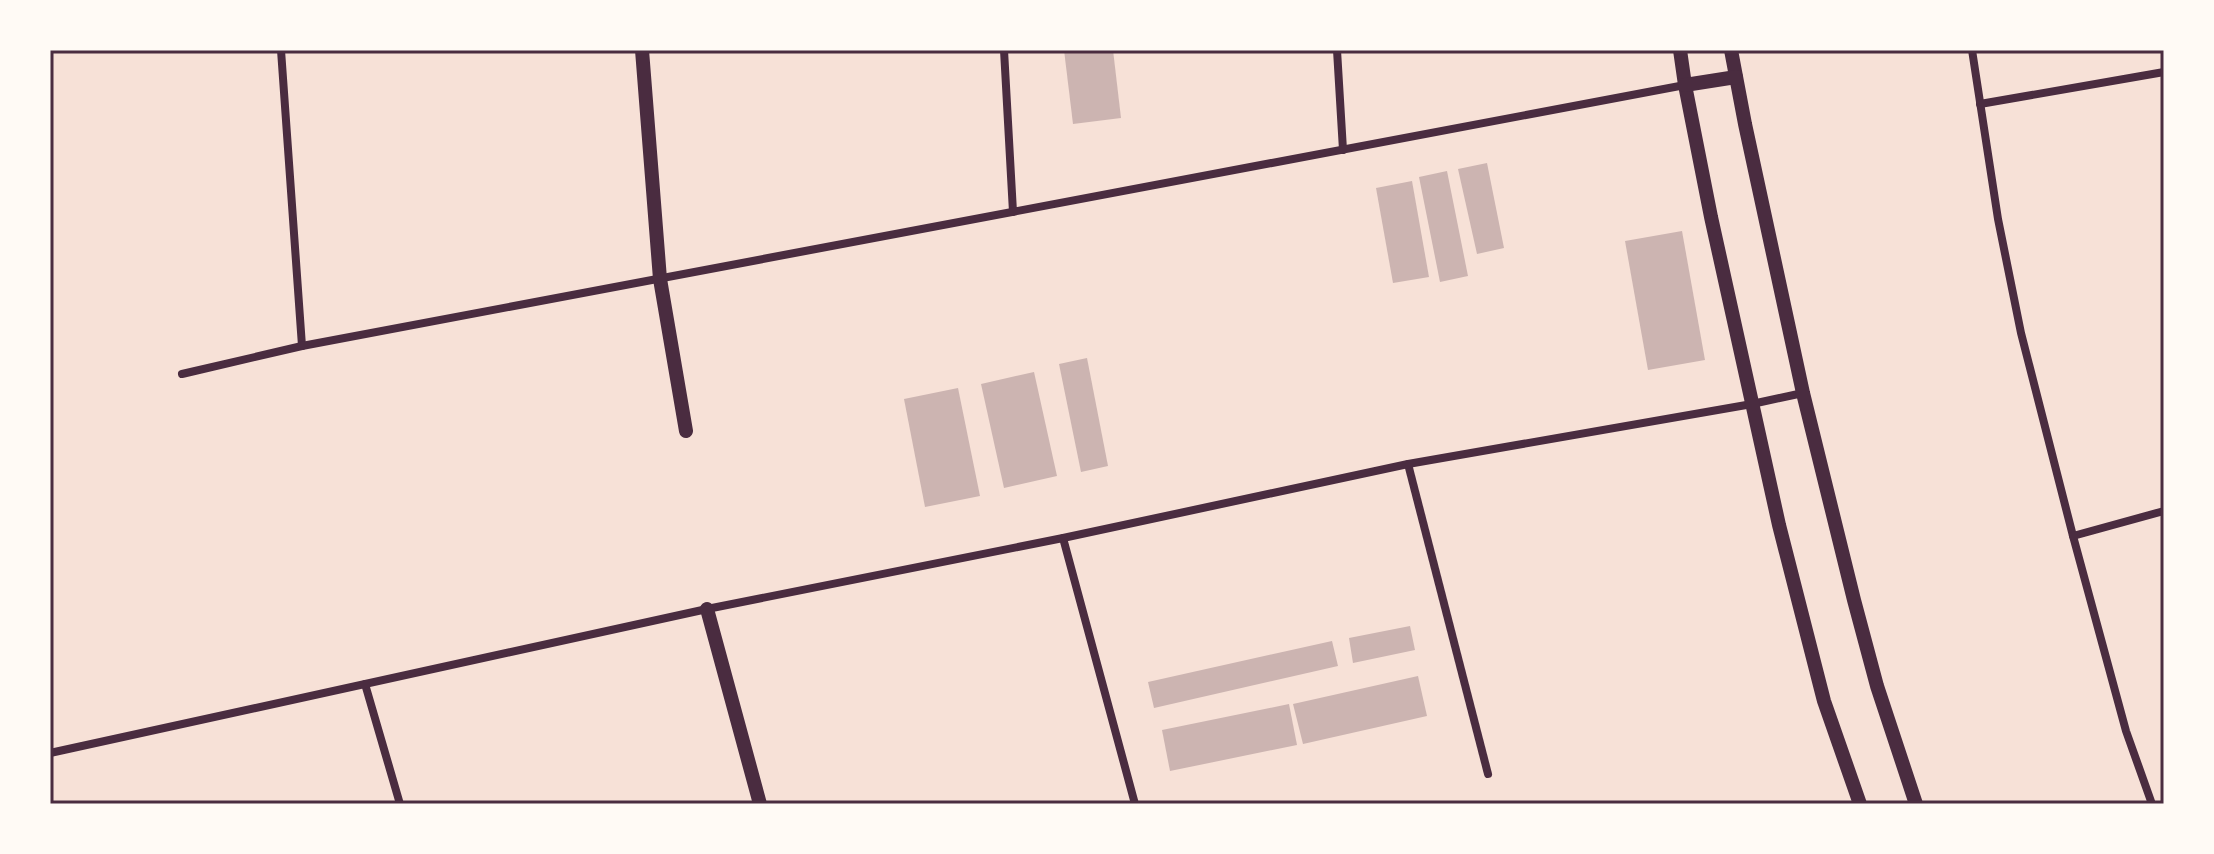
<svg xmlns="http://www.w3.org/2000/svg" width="2214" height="854" viewBox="0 0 2214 854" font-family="'PT Serif',serif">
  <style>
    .building { fill: #ccb4b1 }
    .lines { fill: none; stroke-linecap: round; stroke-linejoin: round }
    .minor { stroke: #4a2c40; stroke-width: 8 }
    .tertiary { stroke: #4a2c40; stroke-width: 14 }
    .neatline { fill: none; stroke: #4a2c40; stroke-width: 3 }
  </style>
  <rect width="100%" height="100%" fill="#f7e1d7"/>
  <g class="building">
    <path d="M1064,50H1113L1121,118L1073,124Z"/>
    <path d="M1487,163L1504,248L1477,254L1458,169Z"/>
    <path d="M1447,171L1468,276L1440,282L1419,177Z"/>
    <path d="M1412,181L1429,277L1393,283L1376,188Z"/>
    <path d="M1682,231L1705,360L1648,370L1625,241Z"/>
    <path d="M1087,358L1108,466L1081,472L1059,364Z"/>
    <path d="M1034,372L1057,476L1004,488L981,384Z"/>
    <path d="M958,388L980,496L925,507L904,399Z"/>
    <path d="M1410,626L1415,650L1353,663L1349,638Z"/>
    <path d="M1332,641L1338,666L1154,708L1148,682Z"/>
    <path d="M1418,676L1427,716L1303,744L1293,704Z"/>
    <path d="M1289,704L1297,745L1170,771L1162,730Z"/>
  </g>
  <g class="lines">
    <g class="minor">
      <path d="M281,50L302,346"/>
      <path d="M1004,50L1013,212"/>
      <path d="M1337,50L1343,150"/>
      <path d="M1972,50L1998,219L2021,333L2073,536L2126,731L2152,804"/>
      <path d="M1980,104L2164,72"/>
      <path d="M182,374L302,346L1685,85"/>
      <path d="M1408,464L1488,774"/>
      <path d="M2073,536L2164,511"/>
      <path d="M1063,538L1135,804"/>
      <path d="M365,684L400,804"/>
      <path d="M50,753L707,609L1063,538L1408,464L1752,404L1803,393"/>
    </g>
    <g class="tertiary">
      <path d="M642,50L660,279L686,431"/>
      <path d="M1680,50L1685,85L1711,217L1779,525L1824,701L1860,804"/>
      <path d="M1731,50L1745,124L1803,393L1854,600L1877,686L1916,804"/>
      <path d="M1685,85L1736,77"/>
      <path d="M707,609L760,804"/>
    </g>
  </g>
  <rect width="2214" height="854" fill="none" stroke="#fffaf5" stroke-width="104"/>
  <rect x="52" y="52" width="2110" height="750" class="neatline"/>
</svg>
